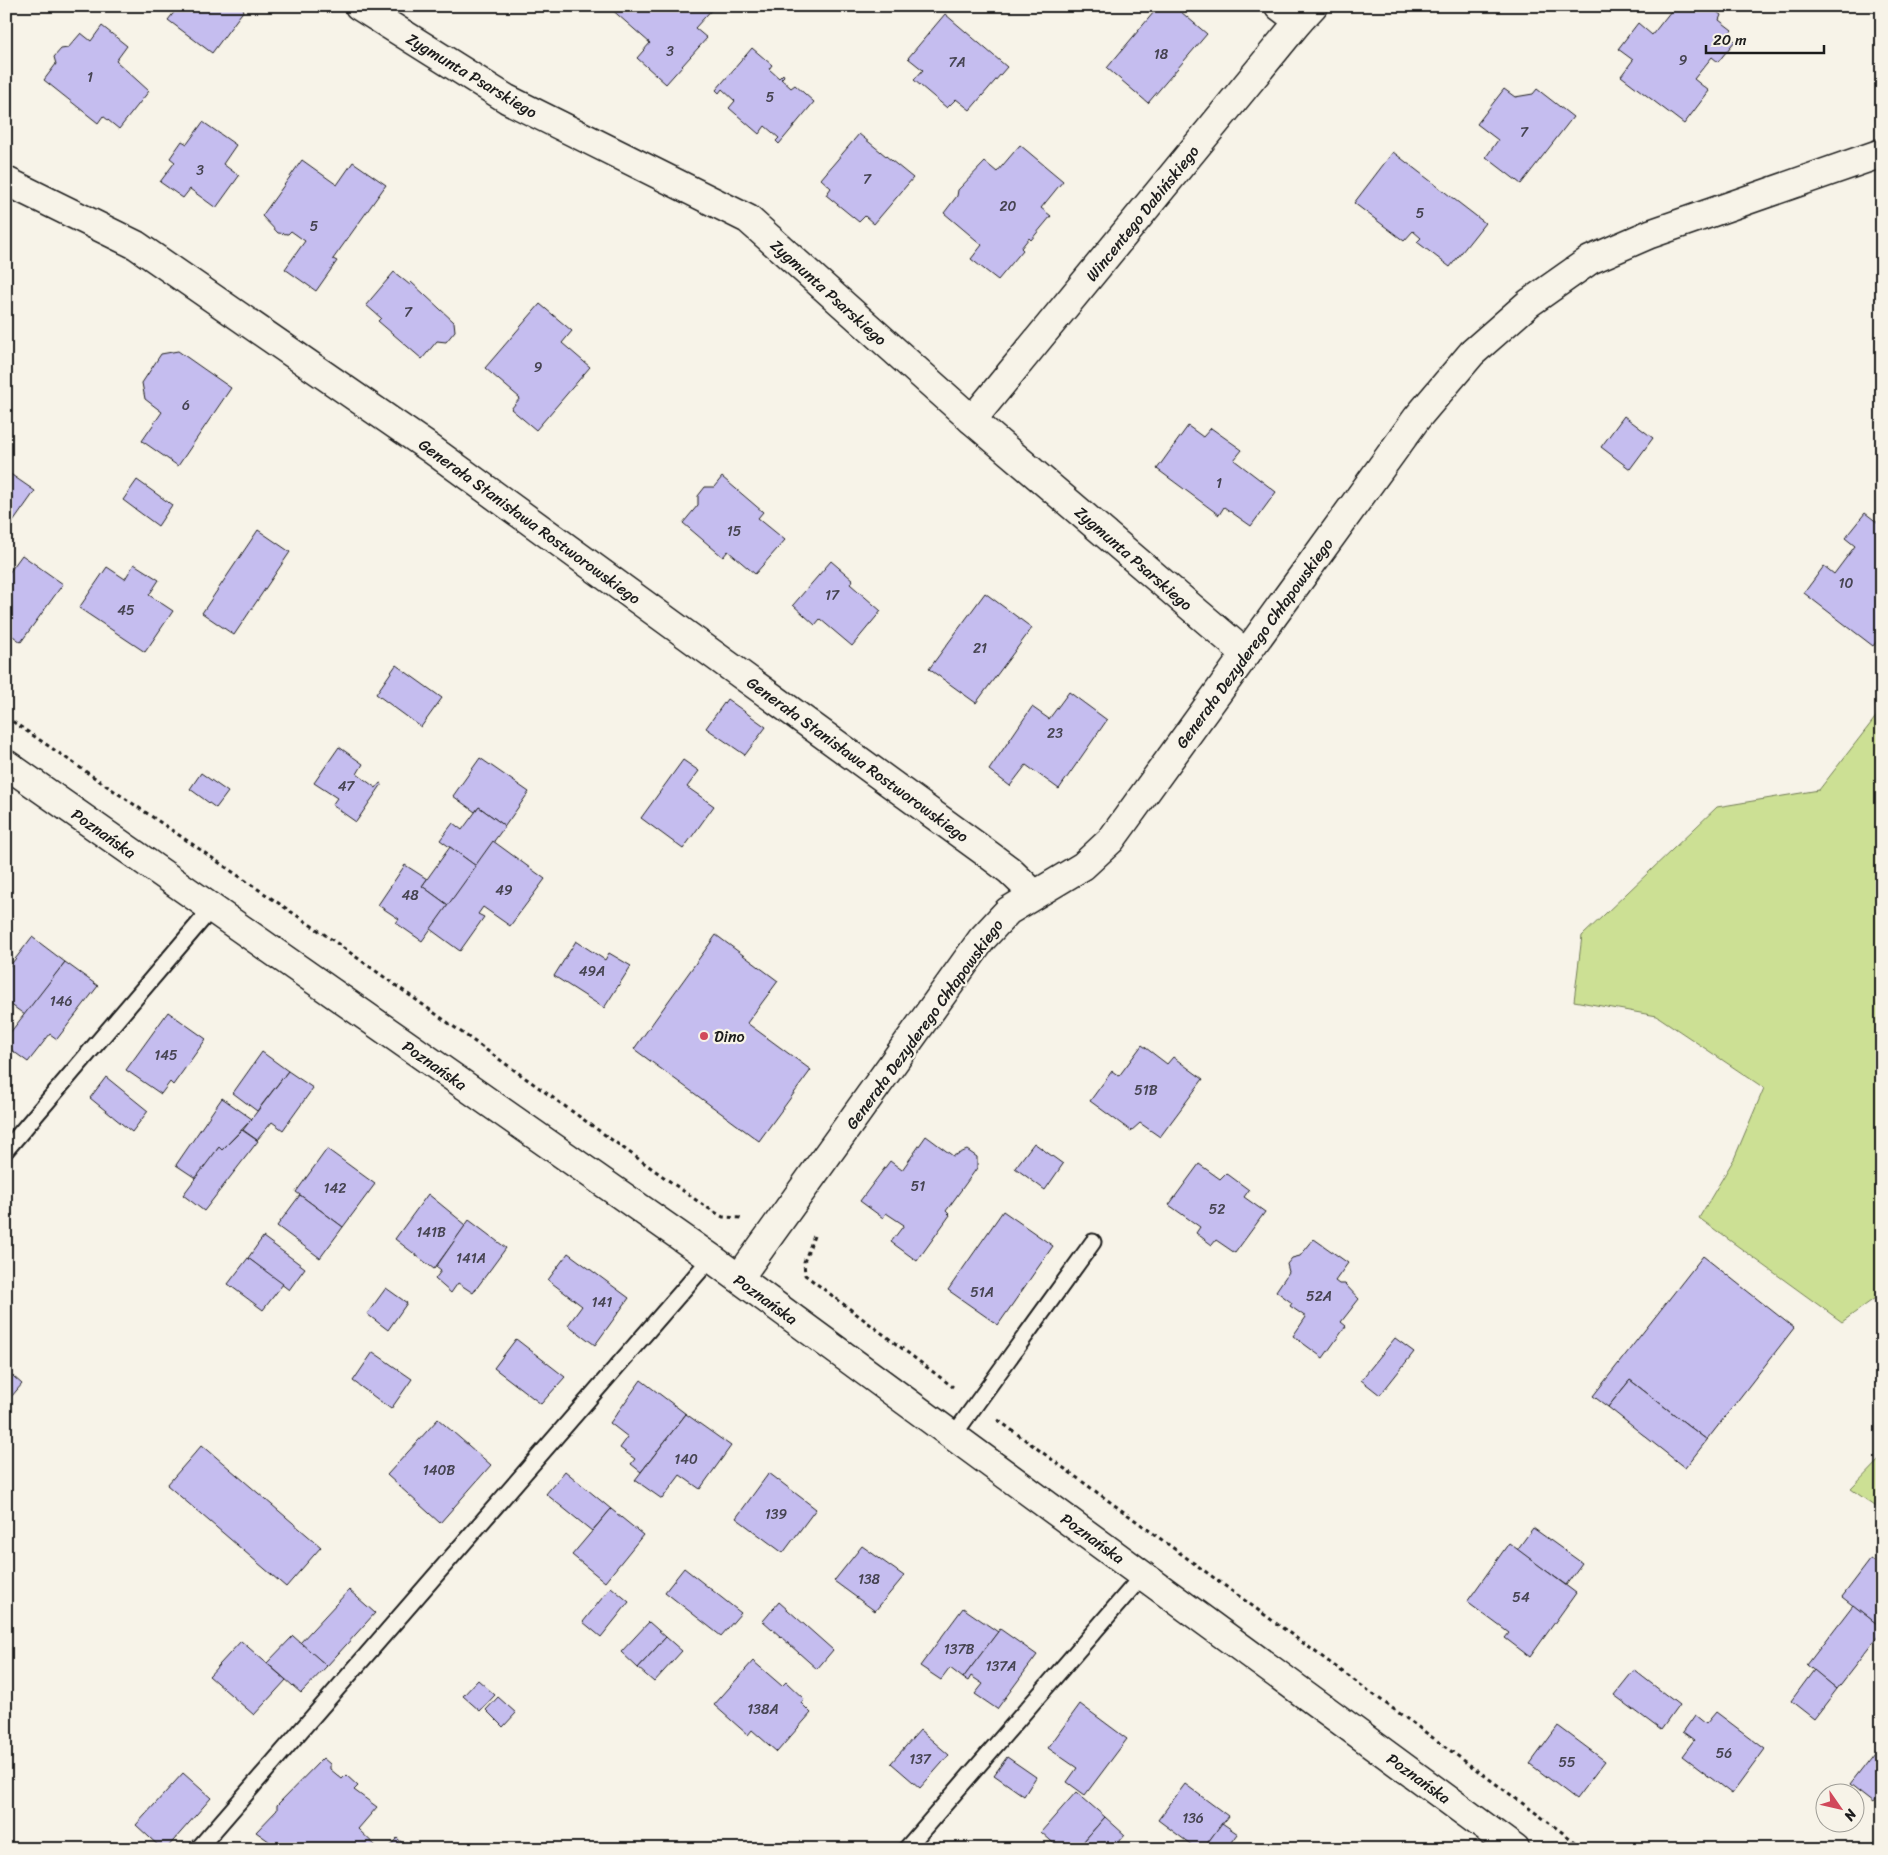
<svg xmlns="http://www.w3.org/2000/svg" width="1888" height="1855" viewBox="0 0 1888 1855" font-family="Sriracha,sans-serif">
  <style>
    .green { fill: #cce094; stroke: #747e58 }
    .building { fill: #c5bdef; stroke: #1c1c1c }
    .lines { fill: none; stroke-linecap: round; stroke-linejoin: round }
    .lane-casing { stroke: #1c1c1c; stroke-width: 19 }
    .street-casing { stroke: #1c1c1c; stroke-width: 31 }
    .secondary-casing { stroke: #1c1c1c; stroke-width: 31 }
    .path { stroke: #1c1c1c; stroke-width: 3; stroke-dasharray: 4 4; stroke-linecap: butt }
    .lane { stroke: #f7f3e8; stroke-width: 15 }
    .street { stroke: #f7f3e8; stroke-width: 28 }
    .secondary { stroke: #f7f3e8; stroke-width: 28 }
    .poi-dot { fill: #d1495b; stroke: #f7f3e8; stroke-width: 2 }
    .labels { text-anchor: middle; stroke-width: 4.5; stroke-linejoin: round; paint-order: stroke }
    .number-label { font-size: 14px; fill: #464451 }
    .street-label { font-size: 16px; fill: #1c1c1c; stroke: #f7f3e8 }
    .poi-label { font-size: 16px; fill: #1c1c1c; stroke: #f7f3e8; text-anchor: start }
  </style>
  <rect width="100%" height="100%" fill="#f7f3e8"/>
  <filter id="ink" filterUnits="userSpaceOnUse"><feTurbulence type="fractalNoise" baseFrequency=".02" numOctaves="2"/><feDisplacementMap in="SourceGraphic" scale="10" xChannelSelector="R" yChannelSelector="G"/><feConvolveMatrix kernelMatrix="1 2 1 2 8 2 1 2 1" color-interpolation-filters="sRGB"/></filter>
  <g filter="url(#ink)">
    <g class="green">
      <path d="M1882,709V1293L1842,1322L1699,1218L1734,1159L1764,1088L1657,1016L1574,1001L1582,936L1717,807L1819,790Z"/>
      <path d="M1882,1457V1511L1851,1489Z"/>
    </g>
    <g class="building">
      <path d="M179,6H240L244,10L212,53L168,20Z"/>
      <path d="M611,6H715L695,28L707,38L666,84L637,58L650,43L610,8Z"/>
      <path d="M1159,6H1174L1207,34L1148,103L1107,68Z"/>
      <path d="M1675,6H1709L1721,15L1719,20L1732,30L1727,36L1735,41L1718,62L1712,57L1694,79L1709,91L1684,124L1621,76L1633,60L1618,49L1638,23L1652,35Z"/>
      <path d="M945,14L1007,67L970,110L956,99L947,108L914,80L923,70L908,58Z"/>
      <path d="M102,26L127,46L116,61L149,91L119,129L103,116L98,123L44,80L56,64L54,57L61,49L68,48L81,33L91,41Z"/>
      <path d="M752,48L772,65L769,69L779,78L783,74L784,76L781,79L791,88L795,85L814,102L779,144L776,141L779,138L765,126L759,134L729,108L735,101L722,89L719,93L716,90Z"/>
      <path d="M1504,89L1515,97L1533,94L1537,89L1573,117L1521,184L1486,157L1498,140L1477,124Z"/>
      <path d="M203,122L236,145L223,164L239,176L216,208L190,189L183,198L160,182L175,162L170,158L182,141L187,144Z"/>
      <path d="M859,134L913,178L874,224L865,216L859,222L826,195L831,188L821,179Z"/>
      <path d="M1020,145L1063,181L1041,208L1051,216L1031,240L1029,238L1021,248L1023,250L998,280L971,259L982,245L944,213L957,196L958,190L985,162L997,172Z"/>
      <path d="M1393,152L1485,223L1450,267L1417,242L1421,238L1413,231L1404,241L1354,203Z"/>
      <path d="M302,160L337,185L353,162L386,185L333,259L337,261L316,291L285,269L305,241L291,231L288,234L278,233L262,216Z"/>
      <path d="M394,272L410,285L411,282L454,322L455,331L446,342L437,341L422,359L378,321L381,318L366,305Z"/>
      <path d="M540,304L572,331L562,343L590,367L536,430L511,409L520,398L485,368Z"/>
      <path d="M178,351L231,388L178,466L142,441L162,412L145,399L142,383L161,354Z"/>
      <path d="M1624,416L1653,438L1630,469L1601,447Z"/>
      <path d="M1188,426L1203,437L1211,428L1242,450L1234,460L1276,492L1251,526L1224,507L1219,515L1157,469Z"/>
      <path d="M6,471L35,491L11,525L6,522Z"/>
      <path d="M722,477L763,512L758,518L785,540L755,574L728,551L723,557L683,523L698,505V496L705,487H714Z"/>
      <path d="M137,480L172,505L158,526L123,500Z"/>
      <path d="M1865,513L1882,526V605L1879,609L1882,611V635L1873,646L1804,593L1824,566L1834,574L1855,546L1845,538Z"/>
      <path d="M258,530L290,552L234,635L202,613Z"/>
      <path d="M22,555L63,584L21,642L6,631V577Z"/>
      <path d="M831,561L853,580L850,584L881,611L852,646L820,619L815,625L793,605Z"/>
      <path d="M134,564L159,580L149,595L173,611L145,652L79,608L107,567L125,579Z"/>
      <path d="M985,593L1032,628L976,703L929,669Z"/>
      <path d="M396,665L442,698L421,727L376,694Z"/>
      <path d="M1069,692L1107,720L1059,789L1026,765L1010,786L989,770L1032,707L1049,719Z"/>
      <path d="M727,699L766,727L745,755L706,728Z"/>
      <path d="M339,747L363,764L357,774L376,788L380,783L382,784L356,822L332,805L337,798L314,783Z"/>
      <path d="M480,758L529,792L505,826L479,807L475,812L453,796Z"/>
      <path d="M683,760L699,771L687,787L714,806L683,849L641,818Z"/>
      <path d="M201,773L228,792L216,808L190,789Z"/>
      <path d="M479,807L505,826L476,866L440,840L453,823L462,830Z"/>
      <path d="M493,841L545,879L510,926L483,907L478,914L484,917L460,951L430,929Z"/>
      <path d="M450,847L476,866L448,905L422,886Z"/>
      <path d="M405,865L427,879L422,886L448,905L422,941L396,923L399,919L378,905Z"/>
      <path d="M716,935L778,981L747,1023L811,1070L759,1141L634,1049Z"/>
      <path d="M32,937L65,962L25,1015L6,1001V971Z"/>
      <path d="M576,941L605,960L609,953L631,966L604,1008L554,976Z"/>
      <path d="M65,962L98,986L57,1039L50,1034L28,1062L6,1046V1038Z"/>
      <path d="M168,1012L206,1039L173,1085L170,1082L161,1094L126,1070Z"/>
      <path d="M1142,1045L1167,1064L1173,1057L1203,1079L1160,1137L1140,1123L1131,1131L1090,1101L1112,1071L1119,1076Z"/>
      <path d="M262,1052L288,1071L257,1111L233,1093Z"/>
      <path d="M288,1071L313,1088L283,1130L272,1122L257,1140L243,1130Z"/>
      <path d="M106,1077L148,1111L132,1132L90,1098Z"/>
      <path d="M222,1098L252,1119L222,1150L219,1147L197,1179L176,1165Z"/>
      <path d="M242,1130L258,1141L204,1211L183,1195L219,1147L222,1150Z"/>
      <path d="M926,1136L953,1156L967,1150L977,1157V1168L946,1211L950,1215L917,1261L891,1242L904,1225L886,1213L883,1218L860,1201L890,1161L902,1170Z"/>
      <path d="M1034,1143L1063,1164L1045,1190L1015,1168Z"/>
      <path d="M327,1149L375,1184L343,1227L296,1192Z"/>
      <path d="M1199,1164L1220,1179L1226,1173L1249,1190L1244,1197L1265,1212L1235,1253L1216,1240L1212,1245L1196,1233L1200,1227L1169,1205Z"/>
      <path d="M428,1194L466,1225L434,1269L395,1239Z"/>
      <path d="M300,1195L343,1227L320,1258L277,1226Z"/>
      <path d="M1003,1211L1053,1246L998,1325L948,1290Z"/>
      <path d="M469,1220L506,1248L473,1293L458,1283L451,1293L435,1279L441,1271L436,1267Z"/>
      <path d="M263,1237L305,1268L289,1290L248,1258Z"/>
      <path d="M1314,1239L1348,1263L1335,1281L1339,1284H1345L1359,1299L1341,1322L1346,1326L1323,1358L1293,1336L1306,1317L1290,1306L1292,1303L1276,1291L1289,1272L1287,1264L1292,1258L1300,1256Z"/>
      <path d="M568,1253L629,1298L595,1345L568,1325L582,1306L548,1280Z"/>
      <path d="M1703,1256L1794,1328L1707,1440L1630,1380L1608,1407L1593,1396Z"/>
      <path d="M248,1258L283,1284L263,1310L228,1284Z"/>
      <path d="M386,1288L407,1303L388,1330L367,1314Z"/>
      <path d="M1395,1338L1414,1352L1380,1395L1361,1380Z"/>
      <path d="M516,1339L565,1377L541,1404L494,1368Z"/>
      <path d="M373,1352L412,1379L391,1409L353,1381Z"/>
      <path d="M6,1370L22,1384L6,1403Z"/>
      <path d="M641,1380L686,1414L641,1472L631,1464L635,1459L620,1448L628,1437L610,1423Z"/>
      <path d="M1630,1380L1707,1440L1685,1468L1608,1407Z"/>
      <path d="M686,1414L731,1446L700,1489L680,1475L662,1499L635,1480Z"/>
      <path d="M438,1419L491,1465L440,1523L387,1475Z"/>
      <path d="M202,1445L321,1547L286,1587L167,1485Z"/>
      <path d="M565,1471L611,1509L592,1531L546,1494Z"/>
      <path d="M769,1473L816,1509L783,1553L736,1518Z"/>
      <path d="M611,1509L643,1535L605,1582L572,1555Z"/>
      <path d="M1533,1528L1582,1563L1566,1585L1517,1550Z"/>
      <path d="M1509,1543L1576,1593L1530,1657L1505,1638L1509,1633L1467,1602Z"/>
      <path d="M862,1546L904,1576L875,1611L834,1581Z"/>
      <path d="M1871,1559L1882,1567V1628L1842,1597Z"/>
      <path d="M684,1568L741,1613L721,1636L665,1592Z"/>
      <path d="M611,1587L629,1602L601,1637L583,1622Z"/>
      <path d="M349,1590L375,1613L327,1666L300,1643Z"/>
      <path d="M779,1602L833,1650L817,1669L763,1621Z"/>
      <path d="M1853,1605L1882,1628V1631L1837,1689L1807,1665Z"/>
      <path d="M963,1608L998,1632L963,1678L950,1668L941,1680L920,1666Z"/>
      <path d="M649,1622L666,1637L638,1668L621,1652Z"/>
      <path d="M1000,1629L1037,1655L997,1709L975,1694L983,1684L971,1676L968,1681L963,1678Z"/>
      <path d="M293,1636L327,1666L301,1693L267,1663Z"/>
      <path d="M666,1637L682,1651L654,1682L638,1668Z"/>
      <path d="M241,1641L286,1680L254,1715L209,1676Z"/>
      <path d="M753,1661L782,1686L786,1682L804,1699L801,1703L811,1713L777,1752L752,1730L748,1735L714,1705Z"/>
      <path d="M1634,1670L1679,1705L1661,1730L1614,1695Z"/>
      <path d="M1814,1670L1837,1689L1814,1719L1791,1701Z"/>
      <path d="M478,1680L495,1695L480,1711L463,1696Z"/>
      <path d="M498,1697L516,1713L503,1727L486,1710Z"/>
      <path d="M1080,1704L1127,1739L1085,1795L1067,1782L1077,1768L1048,1748Z"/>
      <path d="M1716,1712L1765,1749L1732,1794L1682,1756L1694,1740L1683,1732L1695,1715L1706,1724Z"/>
      <path d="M1558,1726L1605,1761L1576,1799L1530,1764Z"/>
      <path d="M920,1730L949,1755L920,1788L891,1763Z"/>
      <path d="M1882,1744V1792L1873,1803L1850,1785Z"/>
      <path d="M1007,1757L1036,1777L1024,1796L994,1775Z"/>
      <path d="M323,1758L330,1764V1769L342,1779L346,1775L358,1786L354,1790L377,1807L358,1829L379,1849H280L256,1832L277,1810V1805Z"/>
      <path d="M183,1773L211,1798L166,1849H162L136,1825Z"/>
      <path d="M1185,1784L1228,1816L1203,1849H1197L1158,1820Z"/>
      <path d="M1076,1792L1105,1817L1077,1849H1060L1041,1832Z"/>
      <path d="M1105,1817L1125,1835L1113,1849H1077Z"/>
      <path d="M1222,1823L1238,1834L1227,1849H1203Z"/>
      <path d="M397,1838L409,1849H387Z"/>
    </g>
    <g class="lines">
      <g class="lane-casing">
        <g id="lane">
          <path d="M6,1150L212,908"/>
          <path d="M953,1436L1093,1242"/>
          <path d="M198,1849L711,1258"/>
          <path d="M906,1849L1143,1575"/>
        </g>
      </g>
      <g class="street-casing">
        <g id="street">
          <path d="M359,6L507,99L748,219L972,420L1246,654"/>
          <path d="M1279,6L1299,21"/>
          <path d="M6,181L136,245L431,449L989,855L1009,870L1034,894"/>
          <path d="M972,420L1299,21L1313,6"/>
          <path d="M739,1278L982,939L1008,911L1083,866L1111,840L1417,418L1472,353L1529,303L1590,260L1650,234L1882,153"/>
        </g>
      </g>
      <g class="secondary-casing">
        <path id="secondary" d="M6,764L711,1258L1515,1849"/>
      </g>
      <g class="path">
        <path d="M6,717L331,939L703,1205L723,1217L741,1218"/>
        <path d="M814,1236L804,1262L805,1275L953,1387"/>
        <path d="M998,1420L1585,1849"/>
      </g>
      <use href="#lane" class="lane"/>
      <use href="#street" class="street"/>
      <use href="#secondary" class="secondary"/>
    </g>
  </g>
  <circle class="poi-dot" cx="704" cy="1036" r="5"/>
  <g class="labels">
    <g class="number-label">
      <text x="670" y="56">3</text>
      <text x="1161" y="59">18</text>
      <text x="1683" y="65">9</text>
      <text x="957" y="67">7A</text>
      <text x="90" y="82">1</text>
      <text x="770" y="102">5</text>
      <text x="1524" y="137">7</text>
      <text x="200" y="175">3</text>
      <text x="867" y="184">7</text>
      <text x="1008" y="211">20</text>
      <text x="1420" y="218">5</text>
      <text x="314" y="231">5</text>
      <text x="408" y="317">7</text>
      <text x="538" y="372">9</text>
      <text x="186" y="410">6</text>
      <text x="1219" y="488">1</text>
      <text x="734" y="536">15</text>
      <text x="1846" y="588">10</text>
      <text x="832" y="600">17</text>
      <text x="126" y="615">45</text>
      <text x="980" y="653">21</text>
      <text x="1055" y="738">23</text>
      <text x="346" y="791">47</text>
      <text x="504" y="895">49</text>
      <text x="410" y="900">48</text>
      <text x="592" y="976">49A</text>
      <text x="61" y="1006">146</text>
      <text x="166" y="1060">145</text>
      <text x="1146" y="1095">51B</text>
      <text x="918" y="1191">51</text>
      <text x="335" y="1193">142</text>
      <text x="1217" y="1214">52</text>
      <text x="431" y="1237">141B</text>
      <text x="471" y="1263">141A</text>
      <text x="982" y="1297">51A</text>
      <text x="1319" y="1301">52A</text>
      <text x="602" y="1307">141</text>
      <text x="686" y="1464">140</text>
      <text x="439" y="1475">140B</text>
      <text x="776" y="1519">139</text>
      <text x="869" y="1584">138</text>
      <text x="1521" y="1602">54</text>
      <text x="959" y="1654">137B</text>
      <text x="1001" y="1671">137A</text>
      <text x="763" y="1714">138A</text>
      <text x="1724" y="1758">56</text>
      <text x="920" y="1764">137</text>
      <text x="1567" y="1767">55</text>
      <text x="1193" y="1823">136</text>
    </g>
    <g class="street-label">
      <text transform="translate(472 75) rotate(31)" y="6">Zygmunta Psarskiego</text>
      <text transform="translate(1142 213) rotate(-51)" y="6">Wincentego Dabińskiego</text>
      <text transform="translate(829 292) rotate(42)" y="6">Zygmunta Psarskiego</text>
      <text transform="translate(530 521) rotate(36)" y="6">Generała Stanisława Rostworowskiego</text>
      <text transform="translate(1134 558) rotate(41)" y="6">Zygmunta Psarskiego</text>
      <text transform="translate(1254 643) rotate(-54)" y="6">Generała Dezyderego Chłapowskiego</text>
      <text transform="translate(858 759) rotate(36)" y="6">Generała Stanisława Rostworowskiego</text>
      <text transform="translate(104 833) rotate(35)" y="6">Poznańska</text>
      <text transform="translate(924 1024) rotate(-54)" y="6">Generała Dezyderego Chłapowskiego</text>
      <text transform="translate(435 1065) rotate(35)" y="6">Poznańska</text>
      <text transform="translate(766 1299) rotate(36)" y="6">Poznańska</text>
      <text transform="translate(1093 1538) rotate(36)" y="6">Poznańska</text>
      <text transform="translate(1419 1778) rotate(36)" y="6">Poznańska</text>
    </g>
    <g class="poi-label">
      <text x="714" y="1042">Dino</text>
    </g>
  </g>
  <rect width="1888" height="1855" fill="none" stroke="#f7f3e8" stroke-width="25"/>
  <rect x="12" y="12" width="1863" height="1830" fill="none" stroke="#1c1c1c" stroke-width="2" filter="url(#ink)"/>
  <g transform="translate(1840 1808) rotate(124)"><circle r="24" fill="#f7f3e8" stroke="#9f9d96"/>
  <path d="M0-4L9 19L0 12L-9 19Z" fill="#d1495b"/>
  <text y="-8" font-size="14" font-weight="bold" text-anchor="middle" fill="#1c1c1c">N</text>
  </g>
  <path d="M1706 45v8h118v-8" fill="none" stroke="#1c1c1c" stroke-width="2.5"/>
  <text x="1713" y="45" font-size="15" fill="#1c1c1c" stroke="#f7f3e8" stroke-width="4" paint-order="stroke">20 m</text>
</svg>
